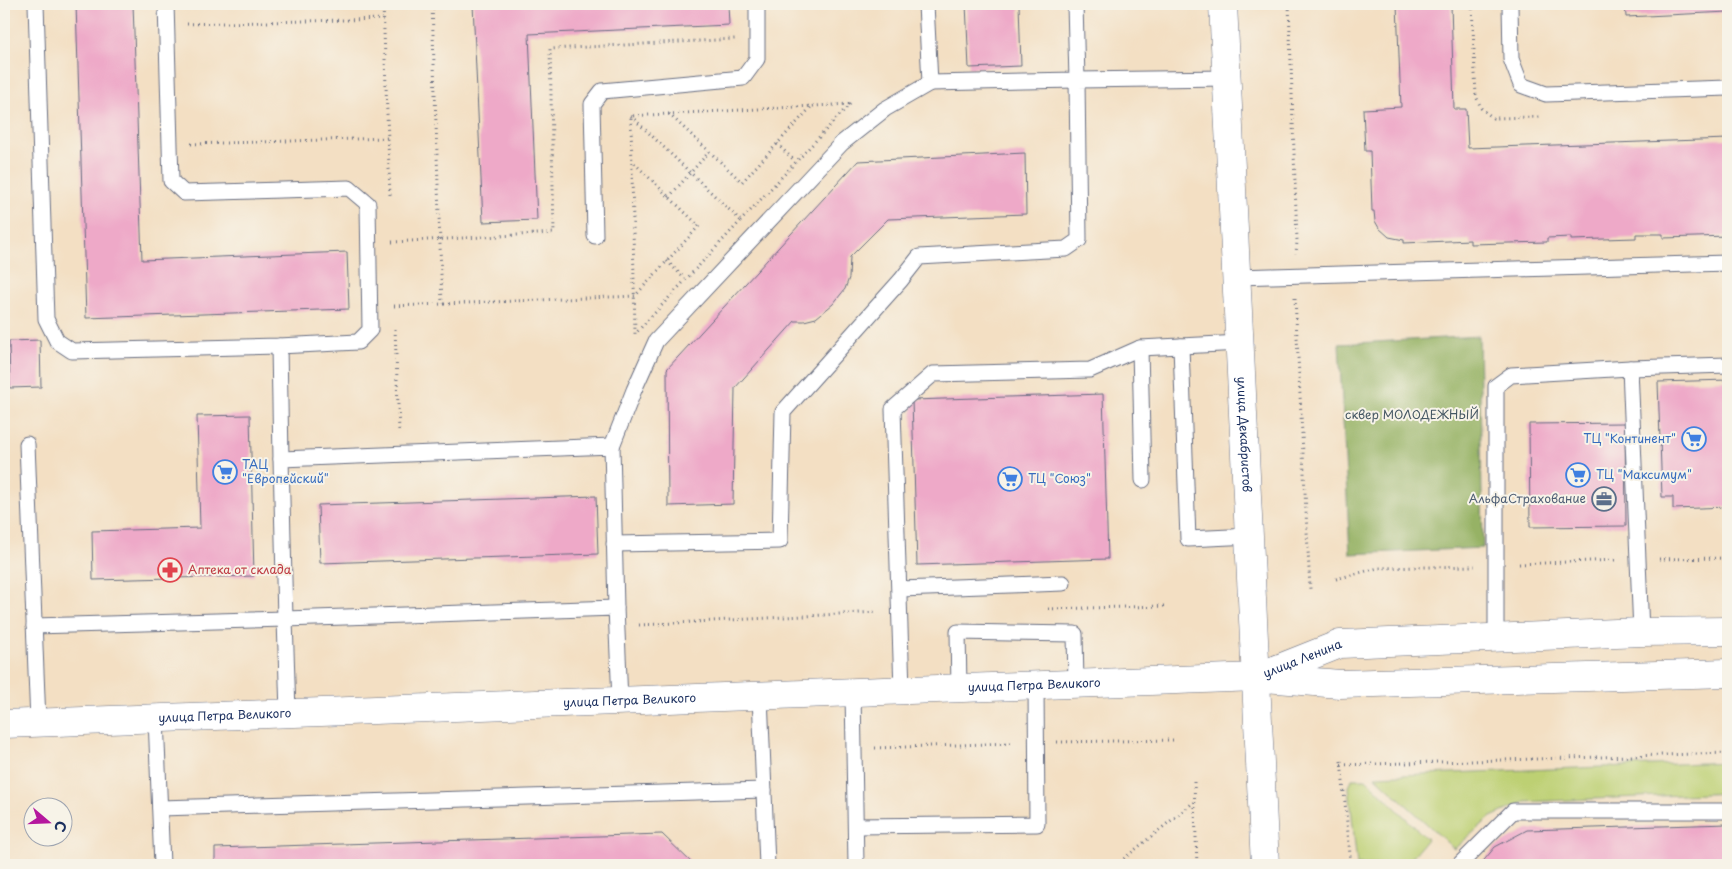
<svg xmlns="http://www.w3.org/2000/svg" width="1732" height="869" viewBox="0 0 1732 869" font-family="'Playpen Sans',sans-serif">
  <style>
    .green { fill: #bdd073; stroke: #6c8068 }
    .forest { fill: #96b265; stroke: #587062 }
    .building { fill: #eea9c8 }
    .lines { fill: none; stroke-linecap: round; stroke-linejoin: round }
    .service-casing { stroke: #676d81; stroke-width: 17 }
    .tertiary-casing { stroke: #676d81; stroke-width: 29 }
    .secondary-casing { stroke: #676d81; stroke-width: 29 }
    .path { stroke: #676d81; stroke-width: 3; stroke-dasharray: 1 4; stroke-linecap: butt }
    .service { stroke: #fff; stroke-width: 15 }
    .tertiary { stroke: #fff; stroke-width: 28 }
    .secondary { stroke: #fff; stroke-width: 28 }
    .labels { text-anchor: middle; stroke-width: 4; stroke-linejoin: round; paint-order: stroke }
    .park-label { font-size: 12px; fill: #445763; stroke: #f7f3e8 }
    .street-label { font-size: 12px; fill: #1b2f5e; stroke: #f7f3e8 }
    .shop-label { font-size: 12px; fill: #366cbe; stroke: #f7f3e8; text-anchor: start }
    .service-label { font-size: 12px; fill: #4e5e75; stroke: #f7f3e8; text-anchor: end }
    .health-label { font-size: 12px; fill: #be3a42; stroke: #f7f3e8; text-anchor: start }
  </style>
  <rect width="100%" height="100%" fill="#f7f3e8"/>
  <filter id="ink" filterUnits="userSpaceOnUse"><feTurbulence type="fractalNoise" baseFrequency=".02" numOctaves="2"/><feDisplacementMap in="SourceGraphic" scale="10" xChannelSelector="R" yChannelSelector="G"/><feConvolveMatrix kernelMatrix="1 2 1 2 8 2 1 2 1" color-interpolation-filters="sRGB"/></filter>
  <filter id="wash" filterUnits="userSpaceOnUse"><feTurbulence type="fractalNoise" baseFrequency=".0096" numOctaves="4" result="noise"/><feDisplacementMap in="SourceGraphic" scale="20" xChannelSelector="R" yChannelSelector="G"/><feGaussianBlur stdDeviation="1.12" result="paint"/><feColorMatrix in="noise" values="0 0 0 0 0 0 0 0 0 0 0 0 0 0 0 0 0 1.4 0 .05"/><feComposite in="paint" operator="in"/></filter>
  <g filter="url(#wash)">
    <rect width="100%" height="100%" fill="#f3dfc3"/>
    <g class="green">
      <path d="M1728,762V793L1525,802L1491,817L1454,849L1375,776Z"/>
      <path d="M1352,779H1366L1427,839L1406,865H1357L1349,787Z"/>
    </g>
    <path class="forest" d="M1479,336L1483,548L1350,554L1339,344Z"/>
    <g id="blocks">
      <g class="building">
        <path d="M76,4H133L142,260L347,252L349,309L86,318Z"/>
        <path d="M473,4H728L729,25L529,34L537,220L483,222Z"/>
        <path d="M966,4H1019L1021,66L969,68Z"/>
        <path d="M1397,4H1451L1454,109H1466L1468,148L1728,139V236L1663,238V234H1636V238L1571,240V237L1547,238V242L1470,244V240L1404,243V240L1389,237L1379,228L1375,221L1374,211H1372L1370,151H1365L1363,109L1401,107Z"/>
        <path d="M1625,4H1728V12L1626,17Z"/>
        <path d="M1025,153L1026,214L888,219L850,257L849,278L845,289L833,304L816,318L804,321H795L735,388L733,504L668,506L667,369L858,161Z"/>
        <path d="M40,340L41,387L10,388L9,341Z"/>
        <path d="M1728,380V507L1673,509V497H1662L1658,382Z"/>
        <path d="M1103,394L1108,559L917,565L912,400Z"/>
        <path d="M250,415L254,576L93,580L92,531L200,528L197,416Z"/>
        <path d="M1625,423L1626,526L1530,527L1529,424Z"/>
        <path d="M596,496L598,554L320,563L318,505Z"/>
        <path d="M1728,824V865H1480L1495,847L1527,830Z"/>
        <path d="M662,834L694,865H215V848Z"/>
      </g>
    </g>
  </g>
  <g filter="url(#ink)">
    <use href="#blocks" fill-opacity="0" stroke="#676d81" stroke-width="1"/>
    <g class="lines">
      <g class="service-casing">
        <g id="service">
          <path d="M36,4L46,319L57,341L72,351L279,346L358,342L370,330L368,204L349,188L184,193L171,181L166,4"/>
          <path d="M926,4L930,83L1077,80L1075,4"/>
          <path d="M1510,4L1511,59L1521,85L1546,94L1728,88"/>
          <path d="M595,236L592,104L602,91L743,78L757,59V4"/>
          <path d="M1237,277L1728,263"/>
          <path d="M279,346L281,459"/>
          <path d="M1181,346L1188,539L1251,536"/>
          <path d="M1140,348L1143,480"/>
          <path d="M1630,368L1641,632"/>
          <path d="M27,444L38,722"/>
          <path d="M612,446L634,390L656,341L842,143L885,109L930,83"/>
          <path d="M614,544L780,541L783,412L901,280L919,257L1066,249L1079,240L1077,80L1227,78"/>
          <path d="M900,589L1063,583"/>
          <path d="M34,626L285,619L281,459L612,446L616,608"/>
          <path d="M1496,638V386L1511,375L1630,368L1728,365"/>
          <path d="M959,688L958,632L1075,634L1076,684"/>
          <path d="M902,690L893,409L933,374L1090,370L1140,348L1241,343"/>
          <path d="M853,692L856,865"/>
          <path d="M760,696L767,865"/>
          <path d="M288,713L285,619L616,608L620,701"/>
          <path d="M156,718L162,865"/>
          <path d="M160,808L764,790"/>
          <path d="M856,826L1037,824L1036,685"/>
          <path d="M1459,865L1513,811H1728"/>
        </g>
      </g>
      <g class="tertiary-casing">
        <g id="tertiary">
          <path id="s1" d="M4,724L1257,677"/>
        </g>
      </g>
      <g class="secondary-casing">
        <g id="secondary">
          <path id="s2" d="M1223,4L1265,865"/>
          <path id="s3" d="M1257,677L1340,644L1641,632L1728,631"/>
          <path d="M1264,678L1340,684L1728,673"/>
        </g>
      </g>
      <g class="path">
        <path d="M383,4L390,195"/>
        <path d="M432,4L442,304"/>
        <path d="M1289,4L1297,241L1296,254"/>
        <path d="M1472,4L1476,96L1481,108L1493,118L1539,117"/>
        <path d="M187,24L384,19"/>
        <path d="M850,104L635,334L631,116Z"/>
        <path d="M669,114L742,182L812,106"/>
        <path d="M631,116L740,220"/>
        <path d="M191,144L388,138"/>
        <path d="M777,144L795,161"/>
        <path d="M669,197L709,152"/>
        <path d="M392,242L554,233L550,49L735,39"/>
        <path d="M667,261L684,278"/>
        <path d="M1295,298L1310,589"/>
        <path d="M394,306L635,296L699,226L632,161"/>
        <path d="M395,329L399,431H400"/>
        <path d="M1659,559L1728,558"/>
        <path d="M1519,564L1615,560"/>
        <path d="M1336,579L1378,568L1475,566"/>
        <path d="M1048,609L1165,606"/>
        <path d="M639,625L877,612"/>
        <path d="M1057,742L1174,740"/>
        <path d="M875,748L1013,743"/>
        <path d="M1341,761L1351,865"/>
        <path d="M1341,765L1728,753"/>
        <path d="M1194,782L1197,865"/>
        <path d="M1116,865L1194,802"/>
      </g>
      <use href="#service" class="service"/>
      <use href="#tertiary" class="tertiary"/>
      <use href="#secondary" class="secondary"/>
    </g>
  </g>
  <defs>
    <g id="supermarket-ring" transform="scale(1.25)"><circle r="9.5" fill="#f7f3e8" stroke="#3f7fe0" stroke-width="1.5"/><path d="M-6-5.5h2.5l.6 2H6L4.5 2H-2.5L-4.4-4H-6ZM-1.5 3.2a1.3 1.3 0 1 0 .1 0ZM3 3.2a1.3 1.3 0 1 0 .1 0Z" fill="#3f7fe0"/></g>
    <g id="office-ring" transform="scale(1.25)"><circle r="9.5" fill="#f7f3e8" stroke="#5c6f8a" stroke-width="1.5"/><path d="M-6-3h4V-5.5h4V-3h4V5H-6ZM-1-4.5V-3h2v-1.5ZM-6 0V1H6V0Z" fill="#5c6f8a"/></g>
    <g id="pharmacy-ring" transform="scale(1.25)"><circle r="9.5" fill="#f7f3e8" stroke="#e0444e" stroke-width="1.5"/><path d="M-2-6h4v4h4v4h-4v4h-4v-4h-4v-4h4Z" fill="#e0444e"/></g>
  </defs>
  <g fill-rule="evenodd">
    <use href="#supermarket-ring" x="1694" y="439"/>
    <use href="#supermarket-ring" x="225" y="472"/>
    <use href="#supermarket-ring" x="1578" y="475"/>
    <use href="#supermarket-ring" x="1010" y="479"/>
    <use href="#office-ring" x="1604" y="499"/>
    <use href="#pharmacy-ring" x="170" y="570"/>
  </g>
  <g class="labels">
    <g class="park-label">
      <text x="1412" y="419">сквер МОЛОДЕЖНЫЙ</text>
    </g>
    <g class="street-label">
      <text dy="4" stroke="none"><textPath href="#s2" startOffset="431">улица Декабристов</textPath></text>
      <text dy="4" stroke="none"><textPath href="#s3" startOffset="49">улица Ленина</textPath></text>
      <text dy="4" stroke="none"><textPath href="#s1" startOffset="1031">улица Петра Великого</textPath></text>
      <text dy="4" stroke="none"><textPath href="#s1" startOffset="626">улица Петра Великого</textPath></text>
      <text dy="4" stroke="none"><textPath href="#s1" startOffset="221">улица Петра Великого</textPath></text>
    </g>
    <g class="shop-label">
      <text x="1676" y="443" text-anchor="end">ТЦ "Континент"</text>
      <text x="242" y="469">ТАЦ<tspan x="242" dy="14">"Европейский"</tspan></text>
      <text x="1596" y="479">ТЦ "Максимум"</text>
      <text x="1028" y="483">ТЦ "Союз"</text>
    </g>
    <g class="service-label">
      <text x="1586" y="503">АльфаСтрахование</text>
    </g>
    <g class="health-label">
      <text x="188" y="574">Аптека от склада</text>
    </g>
  </g>
  <rect width="1732" height="869" fill="none" stroke="#f7f3e8" stroke-width="20"/>
  <g transform="translate(48 822) rotate(109)"><circle r="24" fill="#f7f3e8" stroke="#9fa5b1"/>
  <path d="M0-4L9 19L0 12L-9 19Z" fill="#b5179e"/>
  <text y="-8" font-size="14" font-weight="bold" text-anchor="middle" fill="#1b2f5e">С</text>
  </g>
</svg>
